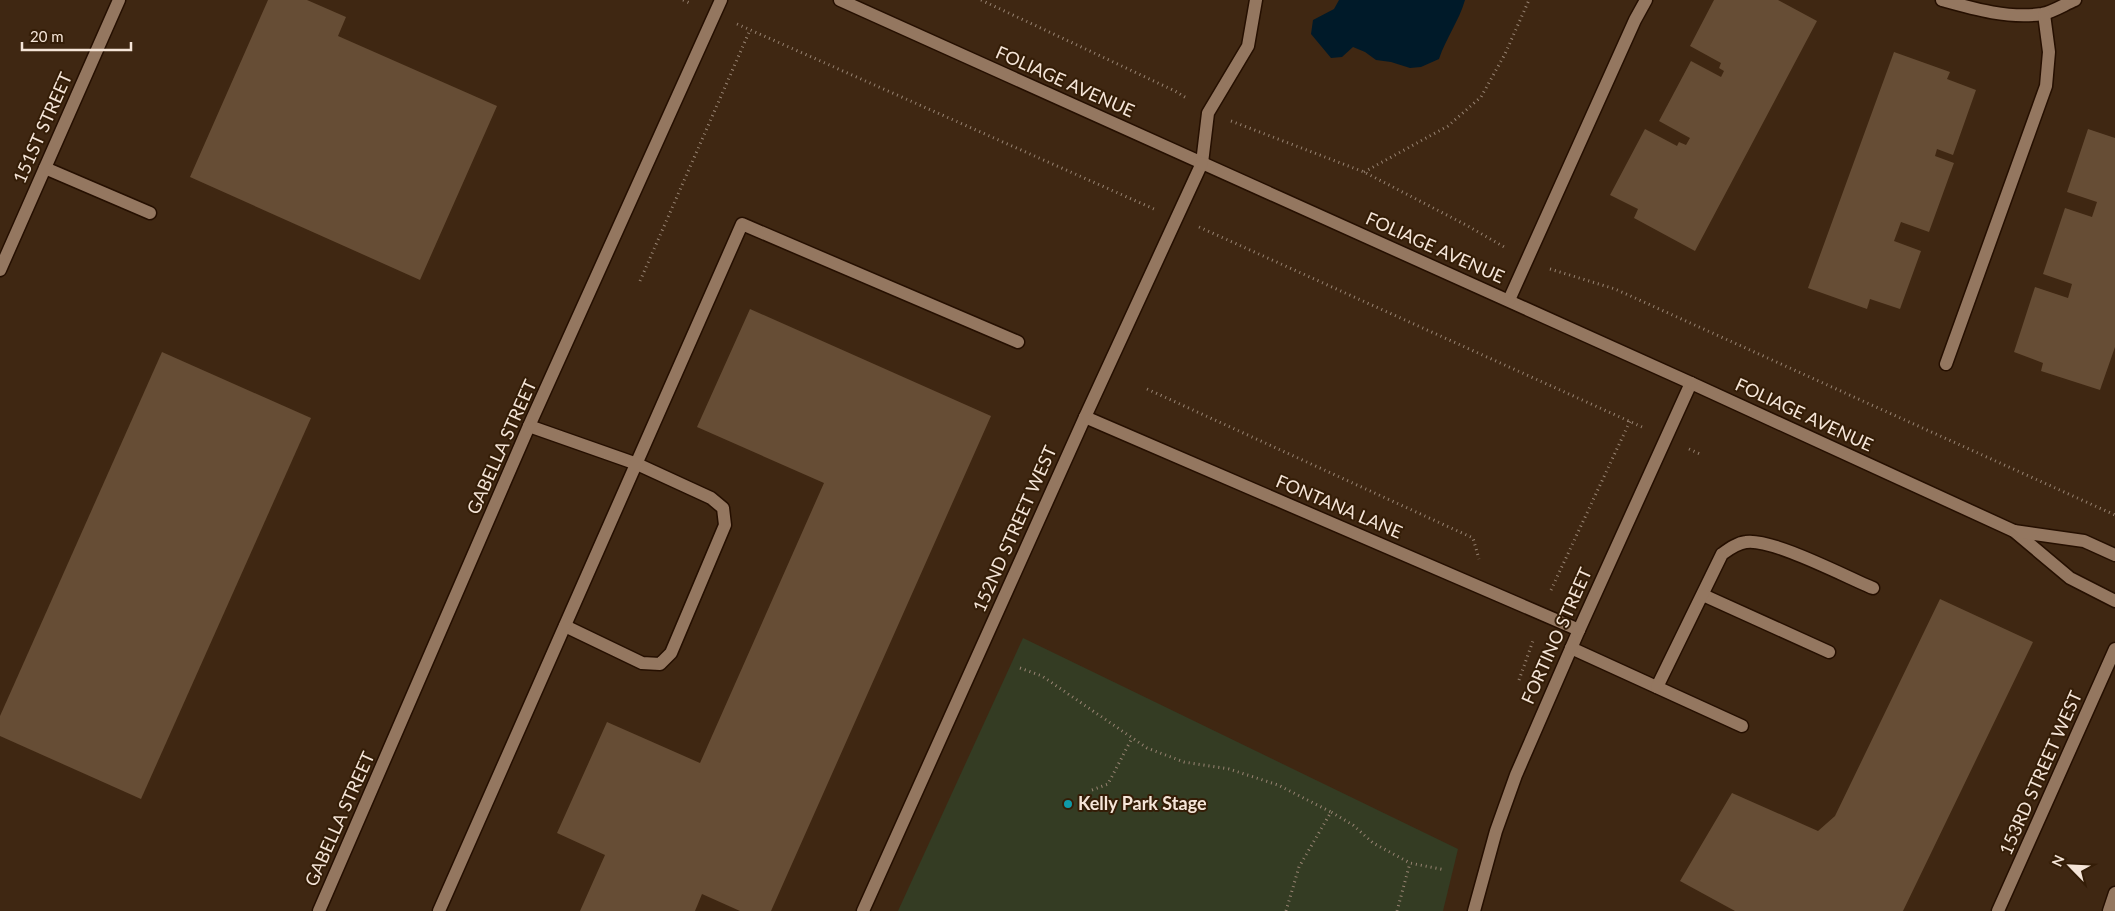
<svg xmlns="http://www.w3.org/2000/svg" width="2115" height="911" viewBox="0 0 2115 911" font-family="Lato,sans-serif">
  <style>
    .green { fill: #343c23 }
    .water { fill: #001a29 }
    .building { fill: #664d35 }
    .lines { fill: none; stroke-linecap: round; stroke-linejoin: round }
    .service-casing { stroke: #250f00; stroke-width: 15 }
    .minor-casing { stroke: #250f00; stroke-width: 15 }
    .tertiary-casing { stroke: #250f00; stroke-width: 15 }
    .path { stroke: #988473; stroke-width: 3; stroke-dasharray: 1 4; stroke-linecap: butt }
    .service { stroke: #947760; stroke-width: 12 }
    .minor { stroke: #947760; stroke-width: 12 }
    .tertiary { stroke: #947760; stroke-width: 12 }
    .culture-dot { fill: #0f9aa8; stroke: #341d07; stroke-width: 2 }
    .labels { text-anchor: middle; stroke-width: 4; stroke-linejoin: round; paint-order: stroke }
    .street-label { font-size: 18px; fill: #f5e5d8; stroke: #341d07 }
    .poi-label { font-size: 18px; font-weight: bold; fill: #f5e5d8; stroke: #341d07; text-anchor: start }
  </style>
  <rect width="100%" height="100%" fill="#3f2712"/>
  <path class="green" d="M1023,638L1458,849L1443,911H898Z"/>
  <path class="water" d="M1339,0H1465C1459,21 1446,38 1439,59L1421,67L1410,68L1391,62L1376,60L1365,52L1353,47L1342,57L1331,58L1311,34L1313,20L1334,9Z"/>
  <g class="building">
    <path d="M268,0H307L346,17L338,36L497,106L420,280L190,177Z"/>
    <path d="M1714,0H1778L1817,21L1695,251L1634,218L1638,209L1610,195L1645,129L1677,146L1679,142L1686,145L1690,138L1659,121L1691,61L1721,77L1724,71L1719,68L1721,63L1690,46Z"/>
    <path d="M1894,52L1950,72L1947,79L1976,90L1953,155L1937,149L1935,156L1954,163L1929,232L1901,222L1894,241L1921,251L1900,309L1870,299L1867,309L1808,288Z"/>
    <path d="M2088,129L2115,138V347L2100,390L2041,371L2043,363L2014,352L2035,287L2068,298L2072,284L2043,274L2065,208L2092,217L2097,202L2067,192Z"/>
    <path d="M750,309L991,416L771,911H740L702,894L695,911H580L605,855L557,833L607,722L700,763L824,483L697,427Z"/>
    <path d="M162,352L311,418L141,799L0,736V716Z"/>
    <path d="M1940,599L2033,642L1903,911H1735L1680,881L1732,793L1818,831L1835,816Z"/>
  </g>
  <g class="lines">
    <g class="service-casing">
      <g id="service">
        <path d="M1202,163L1208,113L1248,46L1256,0"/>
        <path d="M45,168L150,213"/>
        <path d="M1085,417L1579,630"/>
        <path d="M529,426L637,464L711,498L723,508L725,525L671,653L660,664L642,663L565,626"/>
        <path d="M1703,595L1829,652"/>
        <path d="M1571,648L1742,726"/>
        <path d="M1657,687L1722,554C1729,549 1737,543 1746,542C1772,538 1846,577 1873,588"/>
        <path d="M319,911L529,426L721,0"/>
        <path d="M439,911L742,224L1018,342"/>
        <path d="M1474,911L1496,831L1516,775L1579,630L1691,383"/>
      </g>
    </g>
    <g class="minor-casing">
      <g id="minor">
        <path d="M840,0L1691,383L2014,531L2070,578L2115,601"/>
        <path d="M1942,0C1974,9 2009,19 2042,14C2053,12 2065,4 2075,0"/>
        <path d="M0,270L119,0"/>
        <path d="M1509,300L1635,20L1646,0"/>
        <path d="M1946,364L2046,86L2049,52L2044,14"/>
        <path d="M2014,531L2084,541L2115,555"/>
        <path d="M863,911L1085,417L1202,163"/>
      </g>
    </g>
    <g class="tertiary-casing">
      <g id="tertiary">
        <path d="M1998,911L2115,649"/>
        <path d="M2109,911L2115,893"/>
      </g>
    </g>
    <g class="path">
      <path d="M683,0L692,4"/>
      <path d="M981,0L1175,91L1188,99"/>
      <path d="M737,24L1154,209"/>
      <path d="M1231,121L1364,172L1466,225L1506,248"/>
      <path d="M1364,172L1448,126L1481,97L1505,54L1529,0"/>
      <path d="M1199,227L1642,427"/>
      <path d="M1550,269L1615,289L2115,515"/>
      <path d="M640,281L750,30"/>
      <path d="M1147,389L1473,538L1479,559"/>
      <path d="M1689,449L1700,454"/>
      <path d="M1551,590L1630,421"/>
      <path d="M1020,668L1042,676L1147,748L1184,762L1229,769L1278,785L1331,812"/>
      <path d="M1519,680L1534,638"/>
      <path d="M1092,790L1108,784L1132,738"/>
      <path d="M1286,911L1299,867L1331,812L1353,825L1373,843L1410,863L1445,870"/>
      <path d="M1397,911L1410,863"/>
    </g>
    <use href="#service" class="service"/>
    <use href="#minor" class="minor"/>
    <use href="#tertiary" class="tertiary"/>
  </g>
  <circle class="culture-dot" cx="1068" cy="804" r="5"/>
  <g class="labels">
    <g class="street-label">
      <text transform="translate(1065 82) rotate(24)" y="6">FOLIAGE AVENUE</text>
      <text transform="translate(43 128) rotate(-66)" y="6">151ST STREET</text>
      <text transform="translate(1435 248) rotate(24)" y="6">FOLIAGE AVENUE</text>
      <text transform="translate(1804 415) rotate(25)" y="6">FOLIAGE AVENUE</text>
      <text transform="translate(502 447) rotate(-66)" y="6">GABELLA STREET</text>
      <text transform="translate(1339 507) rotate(23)" y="6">FONTANA LANE</text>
      <text transform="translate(1015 529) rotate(-66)" y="6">152ND STREET WEST</text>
      <text transform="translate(1557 636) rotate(-66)" y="6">FORTINO STREET</text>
      <text transform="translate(2041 773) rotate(-66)" y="6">153RD STREET WEST</text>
      <text transform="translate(340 819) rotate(-66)" y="6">GABELLA STREET</text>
    </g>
    <g class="poi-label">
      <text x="1078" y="810">Kelly Park Stage</text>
    </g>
  </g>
  <g transform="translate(2070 866) rotate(294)" stroke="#341d07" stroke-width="4" paint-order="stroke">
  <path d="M0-4L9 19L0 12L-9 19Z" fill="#f5e5d8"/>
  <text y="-8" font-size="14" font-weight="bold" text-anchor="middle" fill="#f5e5d8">N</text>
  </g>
  <path d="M22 42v8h109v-8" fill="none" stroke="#f5e5d8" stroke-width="2.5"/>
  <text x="30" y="42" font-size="15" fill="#f5e5d8" stroke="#341d07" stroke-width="4" paint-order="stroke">20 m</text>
</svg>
